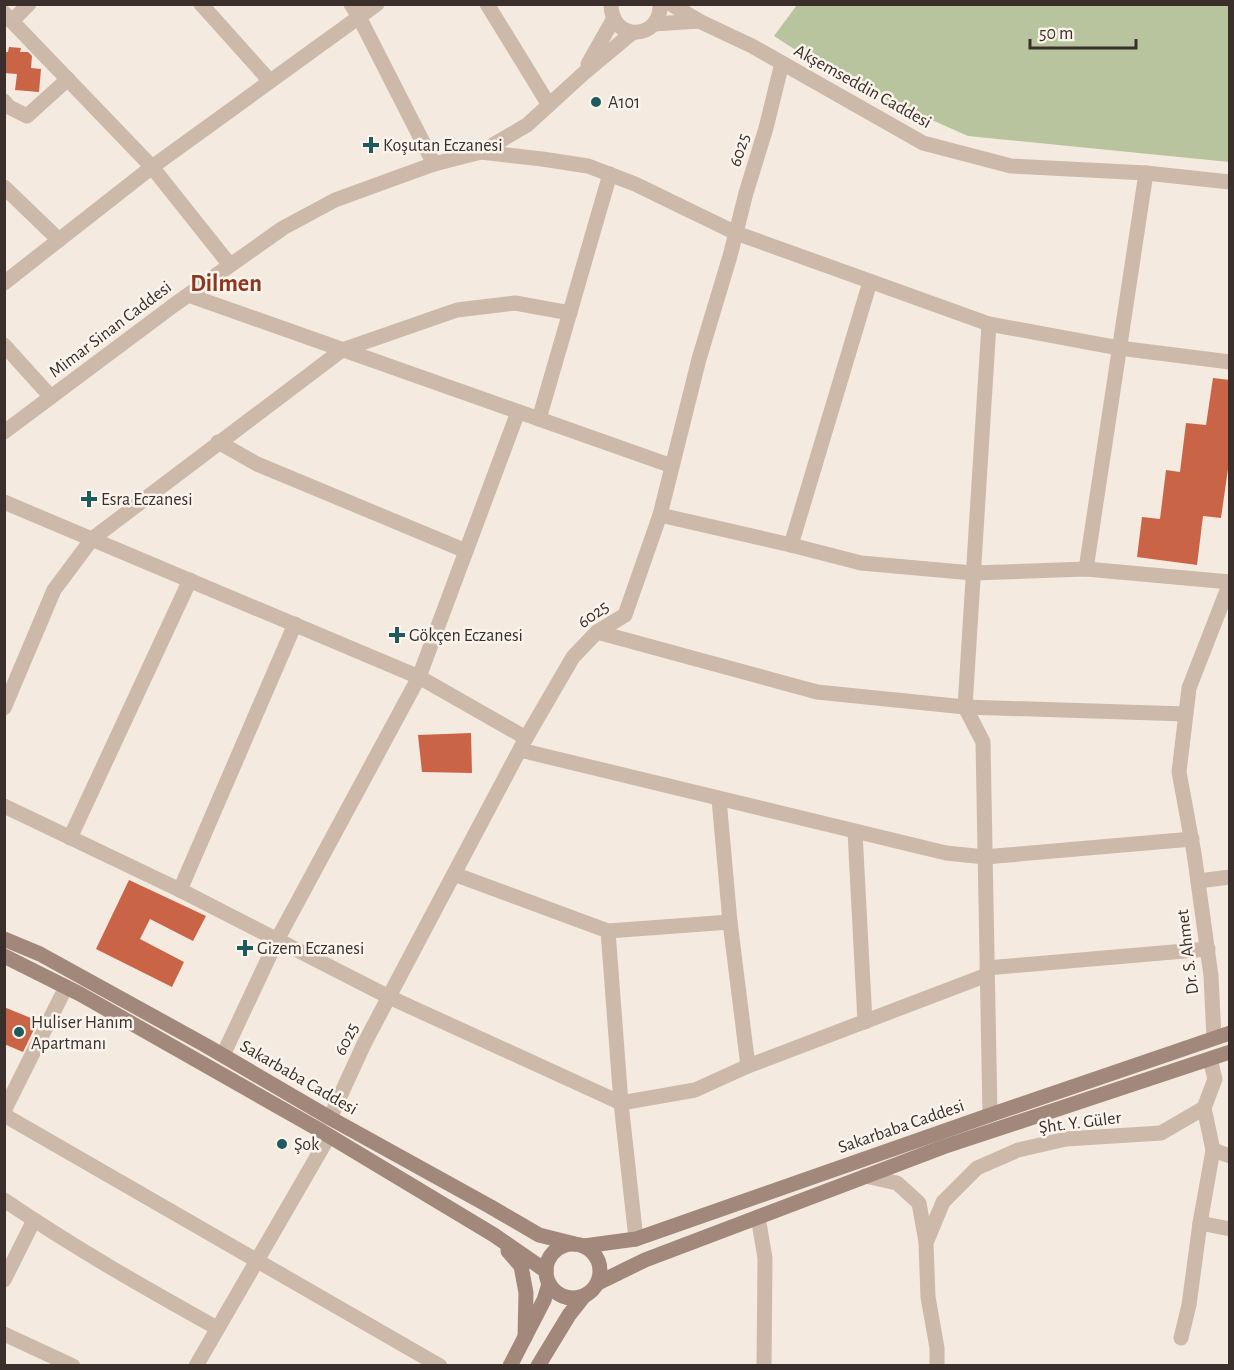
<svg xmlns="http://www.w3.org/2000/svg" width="1234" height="1370" viewBox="0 0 1234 1370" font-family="'Alegreya Sans',sans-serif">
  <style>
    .green { fill: #b8c49e }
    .building { fill: #ca6447 }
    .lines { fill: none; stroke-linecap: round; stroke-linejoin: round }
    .minor { stroke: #cdb9aa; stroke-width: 15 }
    .tertiary { stroke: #cdb9aa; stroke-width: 15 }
    .secondary { stroke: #a1887b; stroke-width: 15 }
    .poi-dot { fill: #1d5b5e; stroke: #fbf4ec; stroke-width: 2 }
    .labels { text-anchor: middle; stroke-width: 5; stroke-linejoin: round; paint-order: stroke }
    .street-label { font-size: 18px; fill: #3a2f2a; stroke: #fbf4ec }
    .poi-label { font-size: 18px; fill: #3a2f2a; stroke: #fbf4ec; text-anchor: start }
    .district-label { font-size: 24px; font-weight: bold; fill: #8c3720; stroke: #fbf4ec }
  </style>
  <rect width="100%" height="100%" fill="#f4eadf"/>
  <path class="green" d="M797,5H1229V162L968,136L842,80L774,36Z"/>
  <g class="building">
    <path d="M9,47L21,48L20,52H28L32,56L31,68L41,69L39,92L15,90L17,74L4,73V52H8Z"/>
    <path d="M1213,378L1230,380V469H1228L1221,518L1203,516L1197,565L1137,557L1142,517L1160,519L1166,470L1180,472L1186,423L1206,425Z"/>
    <path d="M471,733L472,773L422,772L418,735Z"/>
    <path d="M129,880L206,916L193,941L150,919L140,939L184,962L172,987L96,949Z"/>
    <path d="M4,1007L38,1021L23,1052L4,1044Z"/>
  </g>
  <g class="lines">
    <g class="minor">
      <path d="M201,4L270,81"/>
      <path d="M351,4L359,17L434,164"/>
      <path d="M487,4L549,105"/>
      <path d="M4,13L152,167L230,265"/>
      <path d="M12,21L29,4"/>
      <path d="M4,101L9,107L27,116L68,79"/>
      <path d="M481,152L542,159L588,166L635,184L736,233L989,324L1119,348L1230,362"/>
      <path d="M4,187L59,240"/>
      <path d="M4,283L152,167L377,4"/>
      <path d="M188,295L672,466"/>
      <path d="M989,324L965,707L983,742L990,1115"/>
      <path d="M4,345L51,397"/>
      <path d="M539,419L610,174"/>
      <path d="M218,442L257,464L466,551"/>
      <path d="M4,502L419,677L526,738"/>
      <path d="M660,515L791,545L861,563L973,573L1086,569L1230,582"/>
      <path d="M791,545L870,282"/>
      <path d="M1086,569L1146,173"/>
      <path d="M597,632L817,692L965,707L1186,714"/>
      <path d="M4,708L54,590L92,539L342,350L457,310L515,303L570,313"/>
      <path d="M520,750L946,853L985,857L1192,839"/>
      <path d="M719,799L730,922L748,1066"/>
      <path d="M4,806L180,890L389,997L621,1103L695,1090L748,1066L987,975"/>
      <path d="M855,832L865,1022"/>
      <path d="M70,838L190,580"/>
      <path d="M454,874L608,931L730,922"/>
      <path d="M1198,881L1230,877"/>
      <path d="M180,890L295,624"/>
      <path d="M608,931L621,1103L636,1239"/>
      <path d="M987,968L1208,949"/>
      <path d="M1214,1038L1211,976L1194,853L1179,772L1189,688L1230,583"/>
      <path d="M223,1055L277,940L419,677L518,412"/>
      <path d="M4,1111L66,987"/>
      <path d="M4,1115L440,1366"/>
      <path d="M330,1118L364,1044L421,936L526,738L573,657L597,632L625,615L660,515L699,359L730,256L746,193L766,128L782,63"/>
      <path d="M1213,1150L1230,1156"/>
      <path d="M865,1176L897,1183L919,1203L926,1242"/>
      <path d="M4,1200C73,1247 145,1288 217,1328"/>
      <path d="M758,1217L765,1258L764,1366"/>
      <path d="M1200,1223L1230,1229"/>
      <path d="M4,1280L34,1220"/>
      <path d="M4,1334L73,1366"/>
      <path d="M1181,1338L1189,1305L1200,1223L1213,1150L1204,1108"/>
      <path d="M196,1366L329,1136"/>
      <path d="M937,1366V1348L928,1297L926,1243L943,1202L977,1168L1018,1150L1066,1139L1161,1133L1204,1108L1215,1079L1210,1059"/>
    </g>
    <g class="tertiary">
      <path d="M611,4C611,43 662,40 660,4"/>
      <path d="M671,4L699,21L752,46L923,143L1011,166L1146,173L1230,182"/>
      <path d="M654,24L699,21"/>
      <path d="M588,64L613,20"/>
      <path d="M4,432L174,305L283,228L335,200L434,164L481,152L527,125L584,73L632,33"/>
    </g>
    <g class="secondary">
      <path d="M4,939L40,954L205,1045L330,1118L491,1207L539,1235L575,1244"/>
      <path d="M4,956L80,994L316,1128L494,1235L546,1271"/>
      <circle cx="573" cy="1271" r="27"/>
      <path d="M584,1246L636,1239L990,1115L1230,1033"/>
      <path d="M508,1251L521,1266L526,1293L525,1337"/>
      <path d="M598,1283L645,1260L943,1147L1230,1052"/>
      <path d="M510,1366L544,1300L549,1284"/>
      <path d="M538,1366L569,1315L584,1296"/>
    </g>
  </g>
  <g class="poi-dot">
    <circle cx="596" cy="102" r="6"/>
    <path d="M368 136h6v6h6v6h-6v6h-6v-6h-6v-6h6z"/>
    <path d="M86 490h6v6h6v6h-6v6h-6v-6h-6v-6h6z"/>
    <path d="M394 626h6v6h6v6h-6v6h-6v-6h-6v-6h6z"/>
    <path d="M242 939h6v6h6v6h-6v6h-6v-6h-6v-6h6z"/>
    <circle cx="19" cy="1032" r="6"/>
    <circle cx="282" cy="1144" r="6"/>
  </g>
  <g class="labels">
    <g class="street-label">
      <text transform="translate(863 86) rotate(29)" y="6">Akşemseddin Caddesi</text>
      <text transform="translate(739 150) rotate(-73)" y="6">6025</text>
      <text transform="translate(110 329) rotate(-37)" y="6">Mimar Sinan Caddesi</text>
      <text transform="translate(593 614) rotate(-36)" y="6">6025</text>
      <text transform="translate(1187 952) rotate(-97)" y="6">Dr. S. Ahmet</text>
      <text transform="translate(346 1039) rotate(-64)" y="6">6025</text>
      <text transform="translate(299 1077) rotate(30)" y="6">Sakarbaba Caddesi</text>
      <text transform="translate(1080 1122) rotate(-7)" y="6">Şht. Y. Güler</text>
      <text transform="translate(901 1126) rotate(-19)" y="6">Sakarbaba Caddesi</text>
    </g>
    <g class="poi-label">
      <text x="608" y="108">A101</text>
      <text x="383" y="151">Koşutan Eczanesi</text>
      <text x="101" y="505">Esra Eczanesi</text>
      <text x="409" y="641">Gökçen Eczanesi</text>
      <text x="257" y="954">Gizem Eczanesi</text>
      <text x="31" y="1028">Huliser Hanım<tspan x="31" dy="21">Apartmanı</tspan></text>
      <text x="294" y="1150">Şok</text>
    </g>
    <g class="district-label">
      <text x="226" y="291">Dilmen</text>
    </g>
  </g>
  <rect width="1234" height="1370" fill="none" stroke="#3a2f2a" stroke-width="12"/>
  <path d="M1030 39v9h106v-9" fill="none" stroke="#3a2f2a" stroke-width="3"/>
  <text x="1039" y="39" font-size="18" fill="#3a2f2a" stroke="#fbf4ec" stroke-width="4.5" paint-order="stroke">50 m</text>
</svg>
